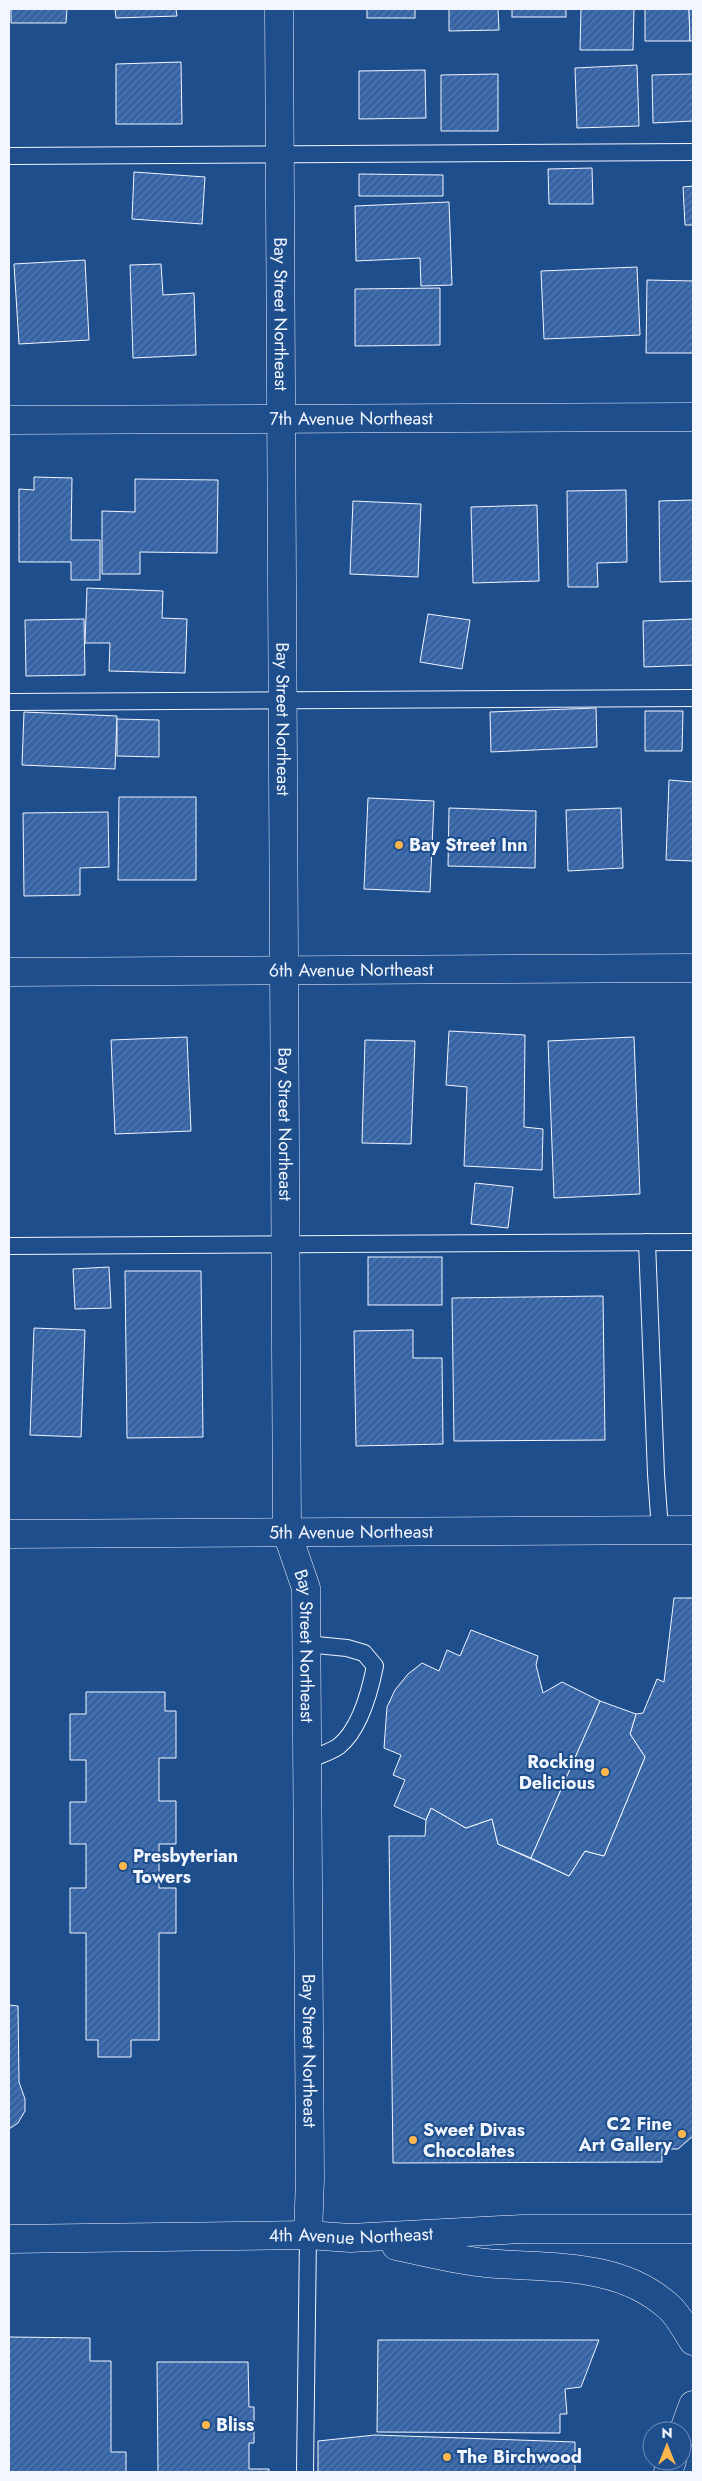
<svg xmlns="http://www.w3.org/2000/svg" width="702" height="2481" viewBox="0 0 702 2481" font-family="Jost,sans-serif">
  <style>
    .building { fill: url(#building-hatch); stroke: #f2f6ff }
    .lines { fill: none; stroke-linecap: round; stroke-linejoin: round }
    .lane-casing { stroke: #f2f6ff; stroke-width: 18 }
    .street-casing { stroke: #f2f6ff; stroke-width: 29 }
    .secondary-casing { stroke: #f2f6ff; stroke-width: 29 }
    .lane { stroke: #1f4e8c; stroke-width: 16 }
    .street { stroke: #1f4e8c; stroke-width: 28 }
    .secondary { stroke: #1f4e8c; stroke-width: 28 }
    .poi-dot { fill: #ffb74d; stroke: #1f4e8c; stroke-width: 2 }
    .labels { text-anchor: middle; stroke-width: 4; stroke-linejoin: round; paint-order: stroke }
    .street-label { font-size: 18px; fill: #f2f6ff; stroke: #1f4e8c }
    .poi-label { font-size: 18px; font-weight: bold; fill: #f2f6ff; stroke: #1f4e8c; text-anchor: start }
  </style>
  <defs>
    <pattern id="building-hatch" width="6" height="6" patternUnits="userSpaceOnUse" patternTransform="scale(1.25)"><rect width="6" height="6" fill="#3563a3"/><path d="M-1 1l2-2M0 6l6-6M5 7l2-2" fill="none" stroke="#537ab1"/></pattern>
  </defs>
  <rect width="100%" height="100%" fill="#1f4e8c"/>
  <g class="building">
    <path d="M11,9H67L66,23H11Z"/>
    <path d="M115,9H176L177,16L116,18Z"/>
    <rect x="367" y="9" width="48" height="9"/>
    <path d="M449,9H498L499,30L449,31Z"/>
    <rect x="512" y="9" width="54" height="8"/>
    <path d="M581,9H634L633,50H580Z"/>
    <path d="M645,9H689L690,41H645Z"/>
    <path d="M689,9H693V41H690Z"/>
    <path d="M181,62L182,124H116V64Z"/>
    <path d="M637,65L639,126L577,128L575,68Z"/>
    <path d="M425,70L426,118L359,119V71Z"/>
    <path d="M498,74V131H441V75Z"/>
    <path d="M693,74V121L653,123L652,75Z"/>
    <path d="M592,168L593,204H549L548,169Z"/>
    <path d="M134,172L205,177L202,224L132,219Z"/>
    <path d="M359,174L443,175V196H359Z"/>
    <path d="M693,186V225H685L683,187Z"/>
    <path d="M449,202L452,285L421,286L420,258L356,261L355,206Z"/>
    <path d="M85,260L89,340L19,344L14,264Z"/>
    <path d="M161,264L163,295L194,293L196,355L133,358L130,265Z"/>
    <path d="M637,267L640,335L544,339L541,271Z"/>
    <path d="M647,280L693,281V353H646Z"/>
    <path d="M440,288V345L355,346V289Z"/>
    <path d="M34,477L72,478L71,540H100V580H71V562H19V489L34,490Z"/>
    <path d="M135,479L218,480L217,553L140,552V574H102V511L135,512Z"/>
    <path d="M626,490L627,562L597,563L598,587H568L567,491Z"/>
    <path d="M693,500V581L660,582L659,501Z"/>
    <path d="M353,501L421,504L418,577L350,574Z"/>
    <path d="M537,505L539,581L473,583L471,507Z"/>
    <path d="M87,588L163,591L162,618L187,619L185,673L109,671L110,643H85Z"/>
    <path d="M428,614L470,620L462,669L420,662Z"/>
    <path d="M84,619L85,675L26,676L25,620Z"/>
    <path d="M693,619V665L644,667L643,621Z"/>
    <path d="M596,708L597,747L491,752L490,712Z"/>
    <path d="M645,711H683L682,751H645Z"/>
    <path d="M24,712L117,716L115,769L22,765Z"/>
    <path d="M117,719L159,720V757L117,756Z"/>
    <path d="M669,780L693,782V861L666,860Z"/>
    <path d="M119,797H196V880H118Z"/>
    <path d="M368,798L434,801L430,892L364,889Z"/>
    <path d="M449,808L536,811L535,868L448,866Z"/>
    <path d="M621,808L623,868L568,871L566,810Z"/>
    <path d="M108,812L109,867L80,868V895L24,896L23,813Z"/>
    <path d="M449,1031L525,1035L524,1127L543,1129L542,1170L464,1166L467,1087L446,1085Z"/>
    <path d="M187,1037L191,1131L115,1134L111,1040Z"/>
    <path d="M634,1037L640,1194L554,1198L548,1041Z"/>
    <path d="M365,1040L415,1041L411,1144L362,1143Z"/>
    <path d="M475,1183L513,1187L508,1228L471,1224Z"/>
    <rect x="368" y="1257" width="74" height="48"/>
    <path d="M109,1267L111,1308L75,1309L73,1269Z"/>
    <path d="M125,1271H201L203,1437L127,1438Z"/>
    <path d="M603,1296L605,1440L454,1441L452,1298Z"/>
    <path d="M34,1328L85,1330L81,1437L30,1435Z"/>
    <path d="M413,1330V1358H442L443,1444L356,1446L354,1331Z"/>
    <path d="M674,1598H693V2136L678,2149H662V2162L393,2163L389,1836H425L426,1820L431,1808L466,1828L492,1819L498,1844L569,1876L585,1851L604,1856L645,1757L630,1734L636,1714L643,1713L657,1679L664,1682Z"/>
    <path d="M471,1630L538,1656L536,1665L543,1693L562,1682L600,1701L531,1858L498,1844L492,1819L466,1828L431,1808L426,1820L394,1806L405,1780L393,1775L401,1755L384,1748L387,1707L395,1690L408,1674L422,1663L439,1671L447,1650L460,1656Z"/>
    <path d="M86,1692H165V1711H176V1758H159V1801H176V1844H159V1888H176V1933H159V2040H131V2057H98V2040H86V1933H70V1888H86V1844H70V1802H86V1760H70V1714H86Z"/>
    <path d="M600,1701L636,1714L630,1734L645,1757L604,1856L585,1851L569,1876L531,1858Z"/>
    <path d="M9,2005L18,2006L19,2082L25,2099V2111L18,2123L9,2129Z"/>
    <path d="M9,2337L90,2338V2361H111V2452H126V2472H9Z"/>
    <path d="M378,2340H599L581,2387L565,2389L567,2414H560V2433L377,2432Z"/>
    <path d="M157,2362H248L249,2407H254V2443H249V2469H269V2472H158Z"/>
    <path d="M375,2435L575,2442V2472H318V2441Z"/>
  </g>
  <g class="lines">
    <g class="lane-casing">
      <g id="lane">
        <path d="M9,156L693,152"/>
        <path d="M9,702L693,698"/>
        <path d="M647,1242L656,1474L660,1530"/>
        <path d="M9,1246L693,1242"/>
        <path d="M306,1644L347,1648L364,1653L375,1666C370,1691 360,1729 339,1746C331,1752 317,1756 307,1761"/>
        <path d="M305,2472L308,2235"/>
      </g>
    </g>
    <g class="street-casing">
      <g id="street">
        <path id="s1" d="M279,9L287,1533L306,1588L310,2178L308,2235"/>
        <path id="s2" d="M9,420L693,417"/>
        <path id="s3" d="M9,972L693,968"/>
      </g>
    </g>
    <g class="secondary-casing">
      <g id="secondary">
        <path id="s4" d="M9,1534L693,1530"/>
        <path id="s5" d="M9,2239L308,2235L350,2238L522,2229H693"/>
        <path d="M396,2246C426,2252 456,2260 486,2263C549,2269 618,2261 669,2307C678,2315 686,2330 693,2341"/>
        <path d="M682,2435L693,2405"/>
        <path d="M668,2472L672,2461"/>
      </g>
    </g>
    <use href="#lane" class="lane"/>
    <use href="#street" class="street"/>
    <use href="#secondary" class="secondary"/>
  </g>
  <g class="poi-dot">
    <circle cx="399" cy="845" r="5"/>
    <circle cx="605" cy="1772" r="5"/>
    <circle cx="123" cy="1866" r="5"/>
    <circle cx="682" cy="2134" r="5"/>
    <circle cx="413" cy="2140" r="5"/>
    <circle cx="206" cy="2425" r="5"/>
    <circle cx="447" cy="2457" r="5"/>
  </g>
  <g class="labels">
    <g class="street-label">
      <text dy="6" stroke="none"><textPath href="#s1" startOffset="305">Bay Street Northeast</textPath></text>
      <text dy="6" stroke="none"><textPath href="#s2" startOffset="342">7th Avenue Northeast</textPath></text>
      <text dy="6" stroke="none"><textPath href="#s1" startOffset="710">Bay Street Northeast</textPath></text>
      <text dy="6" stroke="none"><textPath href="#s3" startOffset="342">6th Avenue Northeast</textPath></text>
      <text dy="6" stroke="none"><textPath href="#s1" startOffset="1115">Bay Street Northeast</textPath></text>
      <text dy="6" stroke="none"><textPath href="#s4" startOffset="342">5th Avenue Northeast</textPath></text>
      <text dy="6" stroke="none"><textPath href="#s1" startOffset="1640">Bay Street Northeast</textPath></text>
      <text dy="6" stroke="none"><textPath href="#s1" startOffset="2045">Bay Street Northeast</textPath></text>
      <text dy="6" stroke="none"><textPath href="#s5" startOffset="342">4th Avenue Northeast</textPath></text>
    </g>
    <g class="poi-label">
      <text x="409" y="851">Bay Street Inn</text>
      <text x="595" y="1768" text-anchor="end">Rocking<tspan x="595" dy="21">Delicious</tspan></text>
      <text x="133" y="1862">Presbyterian<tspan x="133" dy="21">Towers</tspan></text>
      <text x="672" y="2130" text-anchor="end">C2 Fine<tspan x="672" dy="21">Art Gallery</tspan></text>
      <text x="423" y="2136">Sweet Divas<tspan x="423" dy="21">Chocolates</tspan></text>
      <text x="216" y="2431">Bliss</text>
      <text x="457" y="2463">The Birchwood</text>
    </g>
  </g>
  <rect width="702" height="2481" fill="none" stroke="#f2f6ff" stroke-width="20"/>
  <g transform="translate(667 2446)"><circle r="24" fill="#1f4e8c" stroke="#7391ba"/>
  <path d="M0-4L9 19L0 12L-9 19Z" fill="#ffb74d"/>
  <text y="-8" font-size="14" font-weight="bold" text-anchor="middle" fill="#f2f6ff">N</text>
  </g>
</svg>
